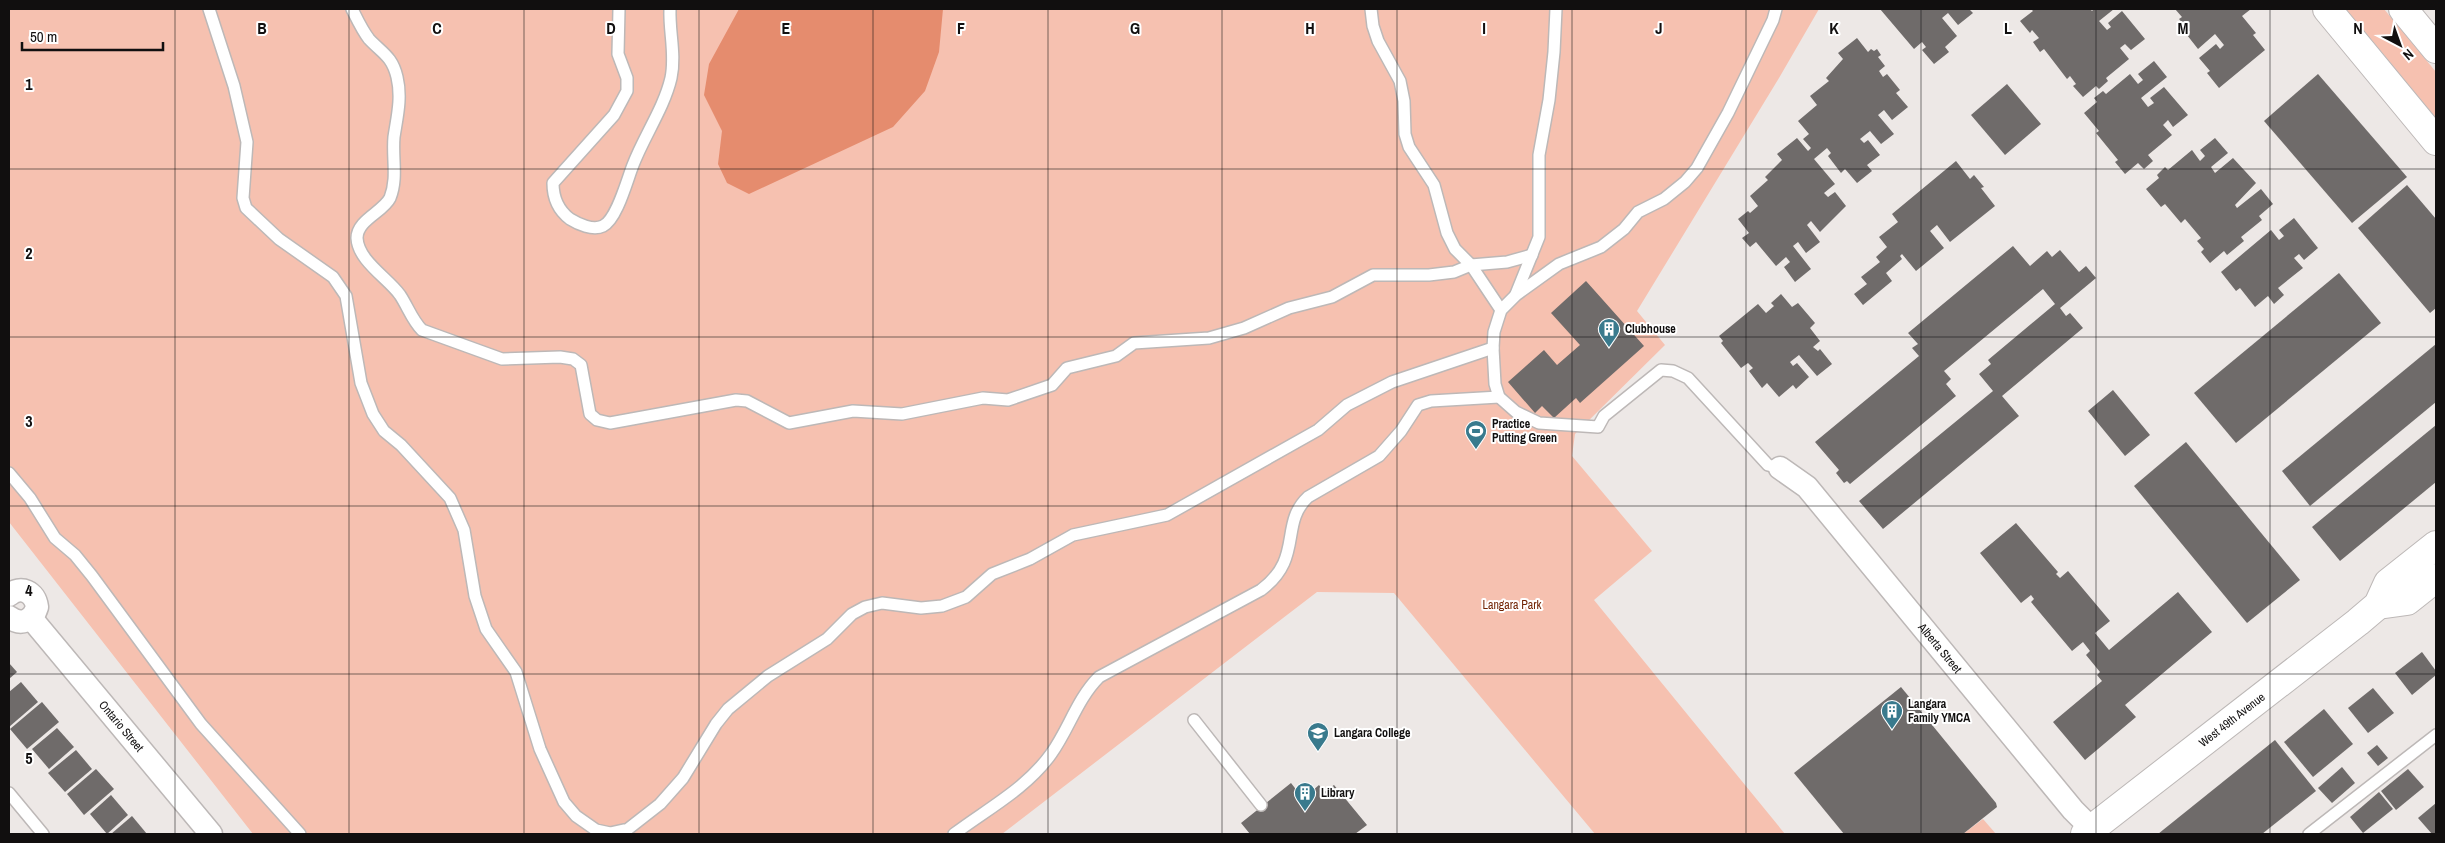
<svg xmlns="http://www.w3.org/2000/svg" width="2445" height="843" viewBox="0 0 2445 843" font-family="'Archivo Narrow',sans-serif">
  <style>
    .green { fill: #f6c1b0 }
    .water { fill: #e58c6e }
    .building { fill: #6f6b6a }
    .lines { fill: none; stroke-linecap: round; stroke-linejoin: round }
    .lane-casing { stroke: #bdb8b7; stroke-width: 14 }
    .street-casing { stroke: #bdb8b7; stroke-width: 25 }
    .secondary-casing { stroke: #bdb8b7; stroke-width: 30 }
    .lane { stroke: #fff; stroke-width: 11 }
    .street { stroke: #fff; stroke-width: 22 }
    .secondary { stroke: #fff; stroke-width: 28 }
    .grid { fill: none; stroke: #110f0f; stroke-width: 1; stroke-opacity: 0.55 }
    .labels { text-anchor: middle; stroke-width: 4; stroke-linejoin: round; paint-order: stroke }
    .poi-label { font-size: 12px; font-weight: bold; fill: #110f0f; stroke: #fff; text-anchor: start }
    .park-label { font-size: 12px; fill: #712202; stroke: #fff }
    .street-label { font-size: 12px; fill: #110f0f; stroke: #fff }
    .grid-label { font-size: 16px; text-anchor: middle; font-weight: bold; fill: #110f0f; stroke: #fff; stroke-width: 4; stroke-linejoin: round; paint-order: stroke }
  </style>
  <rect width="100%" height="100%" fill="#ede8e6"/>
  <g class="green">
    <path d="M9,9H1819L1779,78L1637,311L1665,345L1575,434L1572,456L1652,551L1594,600L1785,834H1595L1394,593L1317,592L1002,834H253L9,522Z"/>
    <path d="M2346,9H2384L2436,72V118Z"/>
    <path d="M1983,819L1996,834H1963Z"/>
  </g>
  <path class="water" d="M739,9H943L939,52L925,91L893,127L749,194L727,183L718,164L722,131L704,95L709,64Z"/>
  <g class="building">
    <path d="M1880,9H1969L1973,13L1958,25L1948,13L1942,18L1957,36L1945,47L1949,52L1934,64L1922,50L1926,47L1922,42L1914,49Z"/>
    <path d="M2031,9H2090L2092,11L2094,9H2114L2099,21L2107,30L2111,27L2108,23L2122,11L2145,39L2131,50L2125,44L2120,48L2129,59L2106,78L2108,81L2099,89L2096,86L2083,97L2073,86L2076,84L2070,76L2067,79L2044,49L2040,52L2033,42L2039,38L2032,30L2030,33L2020,21L2033,11Z"/>
    <path d="M2175,9H2251L2242,16L2256,33L2253,35L2265,50L2219,88L2207,73L2210,71L2199,58L2216,44L2220,49L2224,45L2215,34L2198,49L2187,35L2190,32L2179,19L2182,17Z"/>
    <path d="M1857,38L1868,52L1871,49L1874,51L1877,49L1881,55L1878,57L1885,66L1879,71L1883,77L1887,74L1900,90L1896,93L1908,107L1892,120L1884,110L1878,115L1894,134L1881,144L1870,131L1860,139L1864,143L1868,140L1880,155L1867,165L1872,171L1857,183L1845,169L1841,173L1828,156L1831,153L1827,148L1814,159L1835,184L1824,193L1828,197L1835,192L1846,206L1820,232L1811,221L1807,225L1820,242L1806,253L1798,242L1793,246L1811,269L1795,282L1784,267L1790,262L1786,257L1776,266L1756,242L1750,247L1742,238L1749,233L1738,219L1748,211L1750,213L1758,206L1750,196L1768,180L1765,177L1782,160L1777,154L1797,138L1808,151L1811,148L1803,139L1809,134L1798,121L1817,105L1810,96L1829,81L1826,78L1843,59L1838,53Z"/>
    <path d="M2154,61L2167,77L2141,98L2148,107L2154,103L2150,98L2164,87L2188,115L2173,127L2168,120L2163,125L2172,135L2148,155L2153,161L2144,169L2138,163L2125,174L2115,162L2118,160L2096,133L2099,131L2084,113L2097,102L2094,98L2103,91L2106,94L2130,74L2138,84L2143,80L2138,74Z"/>
    <path d="M2318,74L2407,177L2352,223L2264,121Z"/>
    <path d="M2007,84L2041,124L2005,155L1971,115Z"/>
    <path d="M2215,138L2228,153L2211,167L2215,173L2233,158L2256,183L2235,205L2237,208L2261,189L2273,204L2259,216L2262,220L2241,237L2244,241L2227,255L2224,251L2210,263L2201,252L2204,249L2197,241L2201,238L2185,219L2181,223L2165,204L2161,207L2146,189L2159,178L2157,175L2165,167L2168,170L2192,150L2200,161L2205,156L2200,150Z"/>
    <path d="M1956,161L1970,179L1974,175L1984,187L1981,188L1995,206L1950,242L1937,225L1930,231L1944,248L1916,271L1902,254L1900,256L1902,259L1886,273L1892,281L1863,305L1854,294L1867,284L1861,277L1880,262L1876,257L1887,247L1879,237L1898,222L1892,214Z"/>
    <path d="M2407,185L2436,219V308L2430,313L2358,228Z"/>
    <path d="M2294,218L2318,248L2304,260L2299,254L2294,258L2303,268L2278,288L2284,295L2274,304L2268,296L2255,307L2240,288L2236,291L2221,272L2271,230L2279,240L2284,236L2279,230Z"/>
    <path d="M2013,246L2030,266L2047,251L2052,257L2060,250L2079,272L2086,266L2096,278L2060,308L2066,316L2070,313L2083,328L2002,396L2019,416L1883,529L1859,501L1993,391L1979,374L1991,364L1988,360L2055,304L2043,289L1944,371L1951,379L1946,384L1956,396L1850,484L1847,481L1844,483L1836,473L1839,470L1815,442L1919,356L1912,348L1918,344L1908,333Z"/>
    <path d="M2339,273L2381,323L2236,443L2194,393Z"/>
    <path d="M1586,281L1644,346L1580,403L1576,398L1554,418L1542,406L1535,413L1508,382L1544,350L1557,365L1580,345L1551,313Z"/>
    <path d="M1781,294L1792,307L1798,303L1815,323L1810,328L1820,341L1813,347L1818,351L1820,349L1832,364L1817,376L1799,355L1790,362L1793,366L1797,363L1809,377L1796,389L1793,385L1779,397L1767,383L1762,388L1749,371L1753,368L1748,363L1741,368L1721,343L1723,341L1719,336L1758,304L1766,313L1774,306L1771,303Z"/>
    <path d="M2436,344V402L2310,506L2282,471Z"/>
    <path d="M2113,390L2150,435L2125,456L2088,411Z"/>
    <path d="M2436,425V482L2340,561L2312,527Z"/>
    <path d="M2186,442L2300,580L2247,623L2134,486Z"/>
    <path d="M2016,523L2058,572L2056,574L2060,578L2068,571L2110,621L2095,633L2109,650L2178,592L2212,632L2125,705L2136,717L2085,760L2053,722L2102,681L2097,675L2100,672L2086,655L2090,651L2083,642L2072,651L2031,602L2034,599L2031,595L2021,603L1980,553Z"/>
    <path d="M2422,652L2436,671V675L2412,695L2395,673Z"/>
    <path d="M9,663L17,672L9,679Z"/>
    <path d="M21,682L38,702L9,727V692Z"/>
    <path d="M1901,687L1996,803L1997,807L1963,834H1844L1794,773Z"/>
    <path d="M2373,688L2394,713L2368,733L2348,708Z"/>
    <path d="M42,702L59,722L27,749L10,729Z"/>
    <path d="M2324,709L2353,744L2313,777L2284,742Z"/>
    <path d="M57,728L74,747L49,769L32,749Z"/>
    <path d="M2275,740L2316,791L2262,834H2158Z"/>
    <path d="M2377,745L2388,758L2378,766L2367,753Z"/>
    <path d="M76,750L92,769L65,792L48,773Z"/>
    <path d="M2342,767L2355,783L2332,803L2318,788Z"/>
    <path d="M96,769L114,789L84,815L67,794Z"/>
    <path d="M2408,769L2424,787L2396,810L2381,791Z"/>
    <path d="M1291,783L1305,801L1314,794L1312,791L1319,785L1324,792L1334,785L1367,825L1355,834H1250L1241,823Z"/>
    <path d="M2379,792L2393,809L2363,833L2350,817Z"/>
    <path d="M111,795L128,815L107,834L90,814Z"/>
    <path d="M2436,803V834H2432L2418,818Z"/>
    <path d="M132,816L147,834H111Z"/>
  </g>
  <g class="lines">
    <g class="lane-casing">
      <g id="lane">
        <path d="M209,9L234,86L247,142L243,198L246,208L279,239L333,277L346,296L361,383L373,414L384,431L401,445L450,498L464,530L475,596L486,629L516,672L540,749L564,802L576,816L596,830L610,833L628,829L660,804L683,778L716,724L728,709L768,676L827,639L852,614L865,607L882,603L921,608L942,606L966,597L992,574L1030,559L1073,535L1167,515L1318,430L1347,405L1392,382L1493,348"/>
        <path d="M352,9C357,19 362,30 369,39C382,53 392,56 397,77C402,98 397,117 394,137C392,158 398,178 390,198C383,212 357,220 357,238C358,261 388,278 400,295C408,307 412,320 422,330L502,359L560,357L573,359L581,365L590,414L597,420L610,423L736,400L747,401L789,423L853,411L902,414L983,398L1008,400L1052,385L1067,368L1116,356L1134,343L1209,338L1244,328L1289,308L1332,297L1373,275H1429L1454,272L1471,265L1507,262L1532,255"/>
        <path d="M619,9L618,54L627,78V91L614,115L553,183C553,197 558,210 570,219C578,224 593,231 603,226C617,219 627,180 633,165C644,136 664,108 671,78C676,55 669,32 670,9"/>
        <path d="M1371,9L1373,26L1378,41L1400,81L1404,101L1405,134L1409,147L1434,185L1447,233L1455,249L1471,265L1501,310"/>
        <path d="M1776,9L1773,20L1728,113L1697,168L1685,182L1664,199L1638,212L1624,229L1601,247L1559,264L1516,295L1501,310L1494,332L1493,348L1495,384L1499,397L1516,412L1539,423L1598,427L1604,416L1661,370L1673,371L1688,378L1768,465L1780,468"/>
        <path d="M1516,294L1539,237V155L1549,100L1554,52L1556,9"/>
        <path d="M9,473L30,498L55,538L75,555L92,576L201,724L300,834"/>
        <path d="M1194,720L1261,805"/>
        <path d="M9,793L43,834"/>
        <path d="M954,834C987,809 1026,789 1051,754C1069,729 1077,699 1099,677L1261,590C1304,558 1279,524 1308,497L1379,456L1401,431L1418,405L1431,401L1499,397"/>
        <path d="M2309,834L2436,735"/>
      </g>
    </g>
    <g class="street-casing">
      <g id="street">
        <path id="s1" d="M1780,468L1807,487L2073,810L2097,834"/>
        <path d="M9,595C21,585 35,592 37,607C33,621 21,626 9,617"/>
        <path id="s2" d="M31,618L211,834"/>
      </g>
    </g>
    <g class="secondary-casing">
      <g id="secondary">
        <path d="M2327,9L2436,141"/>
        <path d="M2403,9L2436,49"/>
        <path d="M2378,605L2407,601L2436,578"/>
        <path id="s3" d="M2085,834L2358,622L2378,605L2388,583L2436,545"/>
      </g>
    </g>
    <use href="#lane" class="lane"/>
    <use href="#street" class="street"/>
    <use href="#secondary" class="secondary"/>
  </g>
  <path class="grid" d="M175,9V834M349,9V834M524,9V834M699,9V834M873,9V834M1048,9V834M1222,9V834M1397,9V834M1572,9V834M1746,9V834M1921,9V834M2096,9V834M2270,9V834M9,169H2436M9,337H2436M9,506H2436M9,674H2436"/>
  <defs>
    <g id="building-pin" transform="scale(1.125)"><path d="M0 17L-7.5 6A9.5 9.5 0 1 1 7.5 6Z" fill="#397a8d" stroke="#fff"/><path d="M-4-6H4V6H1V3H-1V6H-4ZM-2.5-4.3h1.7v1.8h-1.7ZM.8-4.3h1.7v1.8H.8ZM-2.5-1h1.7V.8h-1.7ZM.8-1h1.7V.8H.8Z" fill="#fff"/></g>
    <g id="stadium-pin" transform="scale(1.125)"><path d="M0 17L-7.5 6A9.5 9.5 0 1 1 7.5 6Z" fill="#397a8d" stroke="#fff"/><path d="M0-5a6.5 5 0 1 0 0 10a6.5 5 0 1 0 0-10ZM-3.5-1.8h7v3.6h-7Z" fill="#fff"/></g>
    <g id="university-pin" transform="scale(1.125)"><path d="M0 17L-7.5 6A9.5 9.5 0 1 1 7.5 6Z" fill="#397a8d" stroke="#fff"/><path d="M0-5L7-2L0 1L-7-2ZM-4 1L0 2.5L4 1V4Q0 6-4 4Z" fill="#fff"/></g>
  </defs>
  <g fill-rule="evenodd">
    <use href="#building-pin" x="1609" y="329"/>
    <use href="#stadium-pin" x="1476" y="431"/>
    <use href="#building-pin" x="1892" y="711"/>
    <use href="#university-pin" x="1318" y="733"/>
    <use href="#building-pin" x="1305" y="793"/>
  </g>
  <g class="labels">
    <g class="poi-label">
      <text x="1625" y="333">Clubhouse</text>
      <text x="1492" y="428">Practice<tspan x="1492" dy="14">Putting Green</tspan></text>
      <text x="1908" y="708">Langara<tspan x="1908" dy="14">Family YMCA</tspan></text>
      <text x="1334" y="737">Langara College</text>
      <text x="1321" y="797">Library</text>
    </g>
    <g class="park-label">
      <text x="1512" y="609">Langara Park</text>
    </g>
    <g class="street-label">
      <text dy="4" stroke="none"><textPath href="#s1" startOffset="242">Alberta Street</textPath></text>
      <text dy="4" stroke="none"><textPath href="#s3" startOffset="186">West 49th Avenue</textPath></text>
      <text dy="4" stroke="none"><textPath href="#s2" startOffset="141">Ontario Street</textPath></text>
    </g>
  </g>
  <g class="grid-label">
    <text x="262" y="34">B</text>
    <text x="437" y="34">C</text>
    <text x="611" y="34">D</text>
    <text x="786" y="34">E</text>
    <text x="961" y="34">F</text>
    <text x="1135" y="34">G</text>
    <text x="1310" y="34">H</text>
    <text x="1484" y="34">I</text>
    <text x="1659" y="34">J</text>
    <text x="1834" y="34">K</text>
    <text x="2008" y="34">L</text>
    <text x="2183" y="34">M</text>
    <text x="2358" y="34">N</text>
    <text x="29" y="90">1</text>
    <text x="29" y="259">2</text>
    <text x="29" y="427">3</text>
    <text x="29" y="596">4</text>
    <text x="29" y="764">5</text>
  </g>
  <rect width="2445" height="843" fill="none" stroke="#110f0f" stroke-width="20"/>
  <g transform="translate(2400 45) rotate(139)" stroke="#ffffff" stroke-width="4" paint-order="stroke">
  <path d="M0-4L9 19L0 12L-9 19Z" fill="#110f0f"/>
  <text y="-8" font-size="14" font-weight="bold" text-anchor="middle" fill="#110f0f">N</text>
  </g>
  <path d="M22 42v8h141v-8" fill="none" stroke="#110f0f" stroke-width="2.5"/>
  <text x="30" y="42" font-size="15" fill="#110f0f" stroke="#ffffff" stroke-width="4" paint-order="stroke">50 m</text>
</svg>
